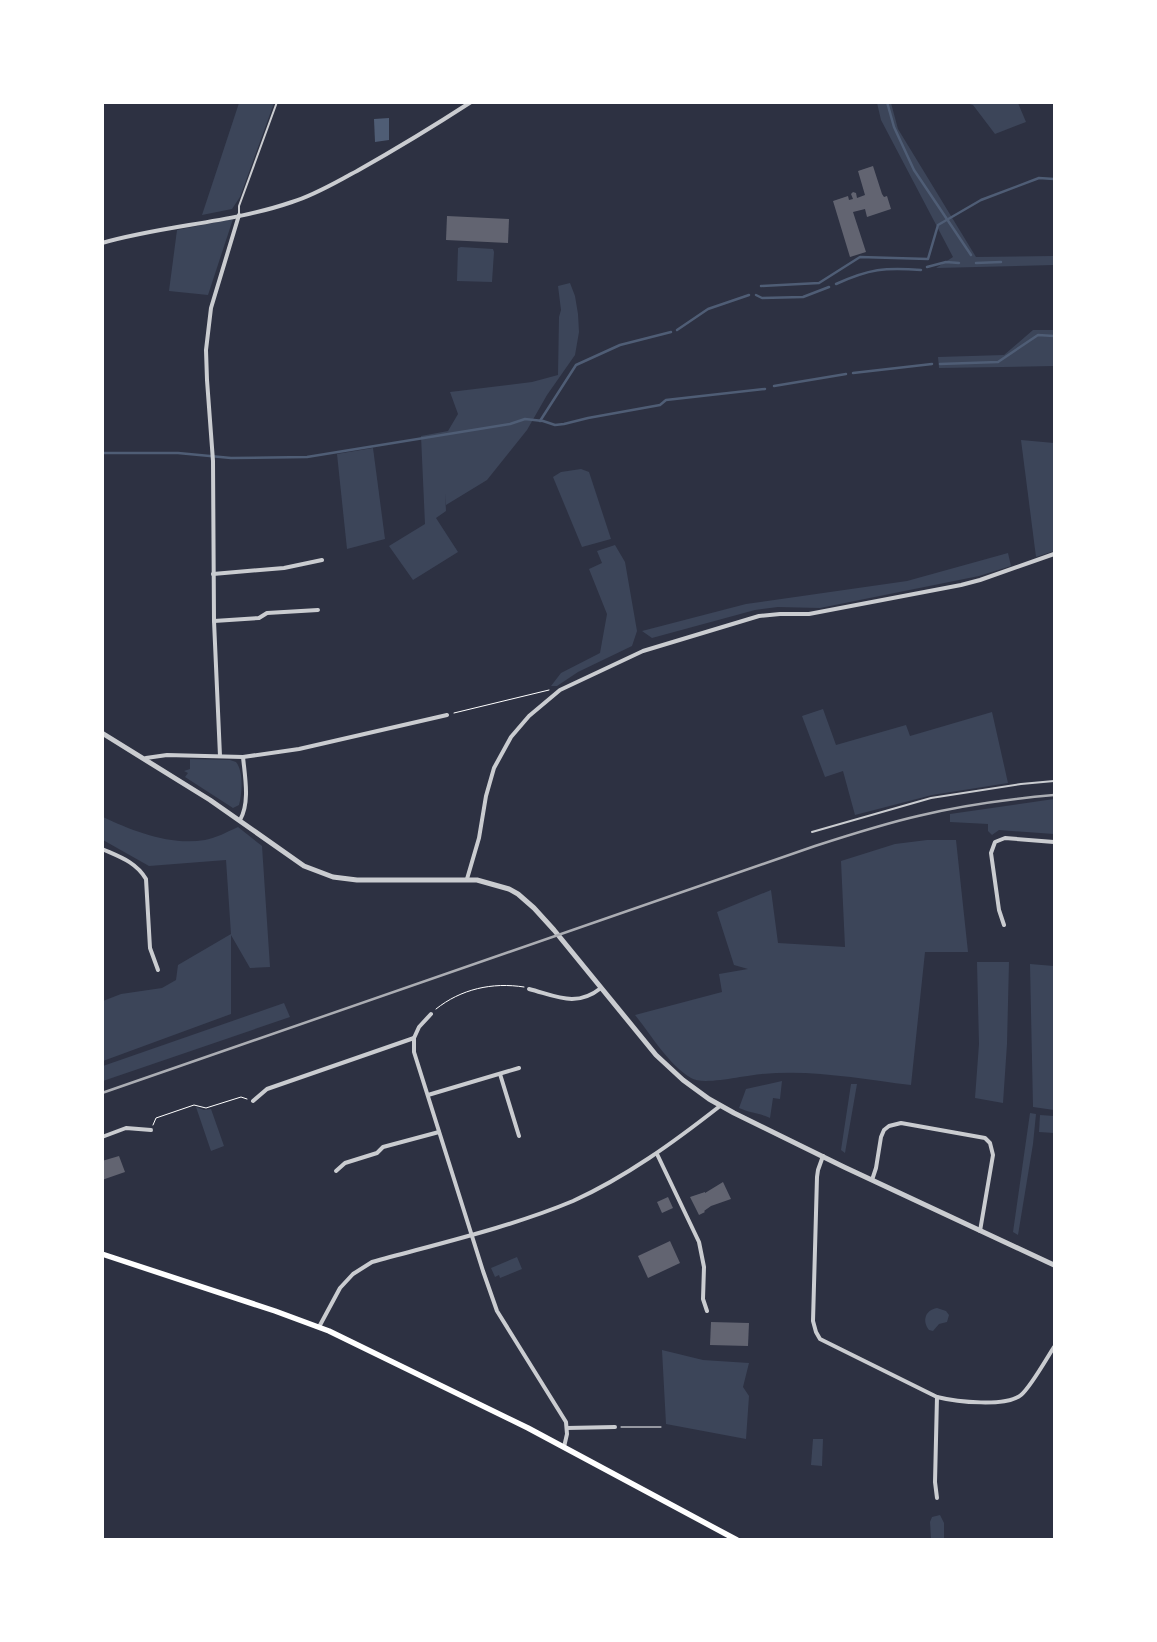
<svg xmlns="http://www.w3.org/2000/svg" width="1157" height="1642" viewBox="0 0 1157 1642" font-family="Manrope,sans-serif">
  <style>
    .green { fill: #3c4559 }
    .water { fill: #4f5d75 }
    .lines { fill: none; stroke-linecap: round; stroke-linejoin: round }
    .stream { stroke: #4f5d75; stroke-width: 2.5 }
    .building { fill: #626471 }
    .path { stroke: #fff; stroke-width: 1 }
    .service { stroke: #caccd0; stroke-width: 2 }
    .minor { stroke: #caccd0; stroke-width: 4 }
    .tertiary { stroke: #caccd0; stroke-width: 5 }
    .secondary { stroke: #fff; stroke-width: 5.5 }
    .rail { stroke: #abadb3; stroke-width: 2.5 }
  </style>
  <rect width="100%" height="100%" fill="#2d3142"/>
  <g class="green">
    <path d="M239,103H274L240,197L232,209L202,215Z"/>
    <path d="M877,103H891L898,129L976,257L1054,256V265L936,268L953,257L881,120Z"/>
    <path d="M966,103H1018L1026,122L995,134L973,105Z"/>
    <path d="M233,219L208,295L169,291L177,230Z"/>
    <path d="M461,247L493,249L494,252L492,282L457,281L458,248Z"/>
    <path d="M570,283L575,296L578,314L579,332L575,355L547,395L527,430L487,480L446,505L445,493L446,511L436,518L458,552L413,580L389,546L425,524L421,436L448,431L458,414L450,392L532,382L558,375L559,317L561,310L558,286Z"/>
    <path d="M1033,330H1054V366L939,368L938,357L1004,355Z"/>
    <path d="M1021,440L1054,443V551L1036,557Z"/>
    <path d="M373,448L385,539L347,549L337,454Z"/>
    <path d="M581,469L589,472L611,539L582,547L553,477L561,472Z"/>
    <path d="M615,545L625,562L637,631L632,646L578,672L557,686H551L561,673L600,653L607,614L589,569L602,563L597,551Z"/>
    <path d="M1008,553L1011,566L979,576L820,608L778,607L755,610L652,638L642,631L746,604L907,581Z"/>
    <path d="M823,709L836,745L906,725L910,736L992,712L1008,783L932,795L855,815L843,771L825,777L802,716Z"/>
    <path d="M190,759L230,760L236,762C244,772 242,794 239,805L233,808L185,777L188,773L184,771L190,769Z"/>
    <path d="M1054,799V834L999,830L992,835L988,831V824L950,822V814Z"/>
    <path d="M103,817C133,831 170,846 205,840C216,838 227,832 238,827L262,846L270,967L250,968L231,935V1014L103,1061V1001L121,994L162,988L176,980L178,965L231,934L226,860L149,866L103,840Z"/>
    <path d="M927,840H956L968,952H925L911,1085C861,1079 812,1069 762,1074C746,1075 703,1086 691,1078C668,1064 652,1036 635,1015L722,992L719,974L748,969L734,965L717,912L771,890L778,943L845,947L841,861L895,844Z"/>
    <path d="M977,962H1009L1007,1044L1003,1103L975,1098L979,1044Z"/>
    <path d="M1030,964L1054,966V1110L1033,1107Z"/>
    <path d="M284,1003L290,1017L103,1081V1066Z"/>
    <path d="M782,1081L780,1099L773,1098L770,1118C760,1113 750,1113 739,1108L746,1089Z"/>
    <path d="M851,1084H857L845,1153L841,1150Z"/>
    <path d="M196,1107L204,1110L211,1109L224,1146L211,1151Z"/>
    <path d="M1030,1113L1036,1114L1033,1144L1018,1235L1013,1232Z"/>
    <path d="M1040,1115L1054,1116V1133L1039,1132Z"/>
    <path d="M517,1257L522,1269L500,1278L499,1275L495,1277L491,1268Z"/>
    <path d="M937,1308L946,1311L949,1315L947,1322L939,1324L933,1331L929,1330C922,1321 925,1310 937,1308Z"/>
    <path d="M662,1350L703,1360L749,1363L743,1387L749,1396L746,1439L666,1424Z"/>
    <path d="M813,1439H823L822,1466L811,1465Z"/>
    <path d="M940,1515L944,1523V1539H931L930,1522L932,1517Z"/>
  </g>
  <path class="water" d="M389,118V140L375,142L374,119Z"/>
  <g class="lines">
    <g class="stream">
      <path d="M887,102L894,127L914,170L971,255"/>
      <path d="M976,263L1001,262"/>
      <path d="M927,267L946,262L959,263"/>
      <path d="M836,284C869,269 885,267 921,270"/>
      <path d="M761,286L819,283L860,257L928,259L938,225L981,200L1039,178L1054,179"/>
      <path d="M756,295L762,298L803,297L829,287"/>
      <path d="M677,330L708,309L749,295"/>
      <path d="M940,364L998,362L1038,335L1054,336"/>
      <path d="M853,373L932,364"/>
      <path d="M774,386L846,374"/>
      <path d="M540,421L576,365L620,345L671,332"/>
      <path d="M102,453H178L231,458L307,457L510,424L525,419L543,421L555,425L564,424L588,418L660,405L666,400L765,389"/>
    </g>
  </g>
  <g class="building">
    <path d="M873,166L882,194L884,197L887,196L891,209L867,217L865,209L853,212L866,252L850,257L833,201L848,196L849,200L853,199L851,194L853,192L856,193L857,198L865,195L858,171Z"/>
    <path d="M447,216L509,219L508,243L446,240Z"/>
    <path d="M119,1156L125,1172L102,1180V1161Z"/>
    <path d="M723,1182L731,1199L711,1206L704,1211L705,1212L699,1215L690,1197L705,1192V1193Z"/>
    <path d="M668,1197L673,1208L662,1213L657,1202Z"/>
    <path d="M670,1241L680,1263L648,1278L638,1256Z"/>
    <path d="M711,1322L749,1323L748,1346L710,1345Z"/>
  </g>
  <g class="lines">
    <g class="path">
      <path d="M454,713L549,690"/>
      <path d="M436,1009C461,989 492,982 524,987"/>
      <path d="M153,1125L156,1118L194,1105L206,1108L241,1097L247,1099"/>
      <path d="M621,1427H661"/>
    </g>
    <g class="service">
      <path d="M239,215V206L277,102"/>
      <path d="M812,832L931,798L1021,784L1054,781"/>
    </g>
    <g class="minor">
      <path d="M102,243C164,225 231,223 292,202C315,195 336,182 357,171C396,149 434,126 471,102"/>
      <path d="M213,574L284,568L322,560"/>
      <path d="M214,621L259,618L267,613L318,610"/>
      <path d="M220,756L214,621L213,461L207,380L206,350L211,308L239,215"/>
      <path d="M146,758L167,755L243,757L299,749L447,715"/>
      <path d="M240,820C250,803 245,777 243,757"/>
      <path d="M102,849C120,857 136,862 146,879L150,948L158,970"/>
      <path d="M467,879L479,838L486,796L494,768L511,737L529,716L560,690L643,651L759,616L780,614H809L961,585L980,580L1054,554"/>
      <path d="M1004,925L999,910L991,853L995,842L1005,838L1054,842"/>
      <path d="M529,989C556,996 576,1008 601,988"/>
      <path d="M431,1014L419,1027L414,1038V1052L483,1271L497,1311L566,1422L567,1434L564,1447"/>
      <path d="M500,1074L519,1136"/>
      <path d="M428,1095L519,1068"/>
      <path d="M253,1101L267,1089L414,1038"/>
      <path d="M102,1137L126,1128L151,1130"/>
      <path d="M657,1154L699,1242L704,1267L703,1299L707,1311"/>
      <path d="M823,1156L818,1170L817,1177L813,1321L816,1332L820,1339L937,1397C957,1402 1006,1407 1021,1395C1030,1388 1047,1358 1054,1347"/>
      <path d="M336,1171L345,1163L377,1153L383,1147L439,1132"/>
      <path d="M872,1180L876,1168L881,1137L884,1130L889,1126L901,1123L985,1138L990,1143L993,1155L980,1231"/>
      <path d="M319,1327L340,1288L353,1274L372,1262C437,1244 511,1227 573,1201C626,1177 674,1142 720,1106"/>
      <path d="M567,1428L615,1427"/>
      <path d="M937,1498L935,1482L937,1397"/>
    </g>
    <path class="tertiary" d="M102,733L210,800L304,866L333,877L357,880H477L509,889L518,894L534,908L554,930L656,1055L683,1080L709,1099L734,1113L844,1167L1054,1265"/>
    <path class="secondary" d="M102,1254L275,1311L329,1331L528,1428L737,1540"/>
    <path class="rail" d="M102,1093L815,846C849,835 883,824 918,816C963,805 1009,799 1054,795"/>
  </g>
  <rect width="1157" height="1642" fill="none" stroke="#ffffff" stroke-width="208"/>
</svg>
